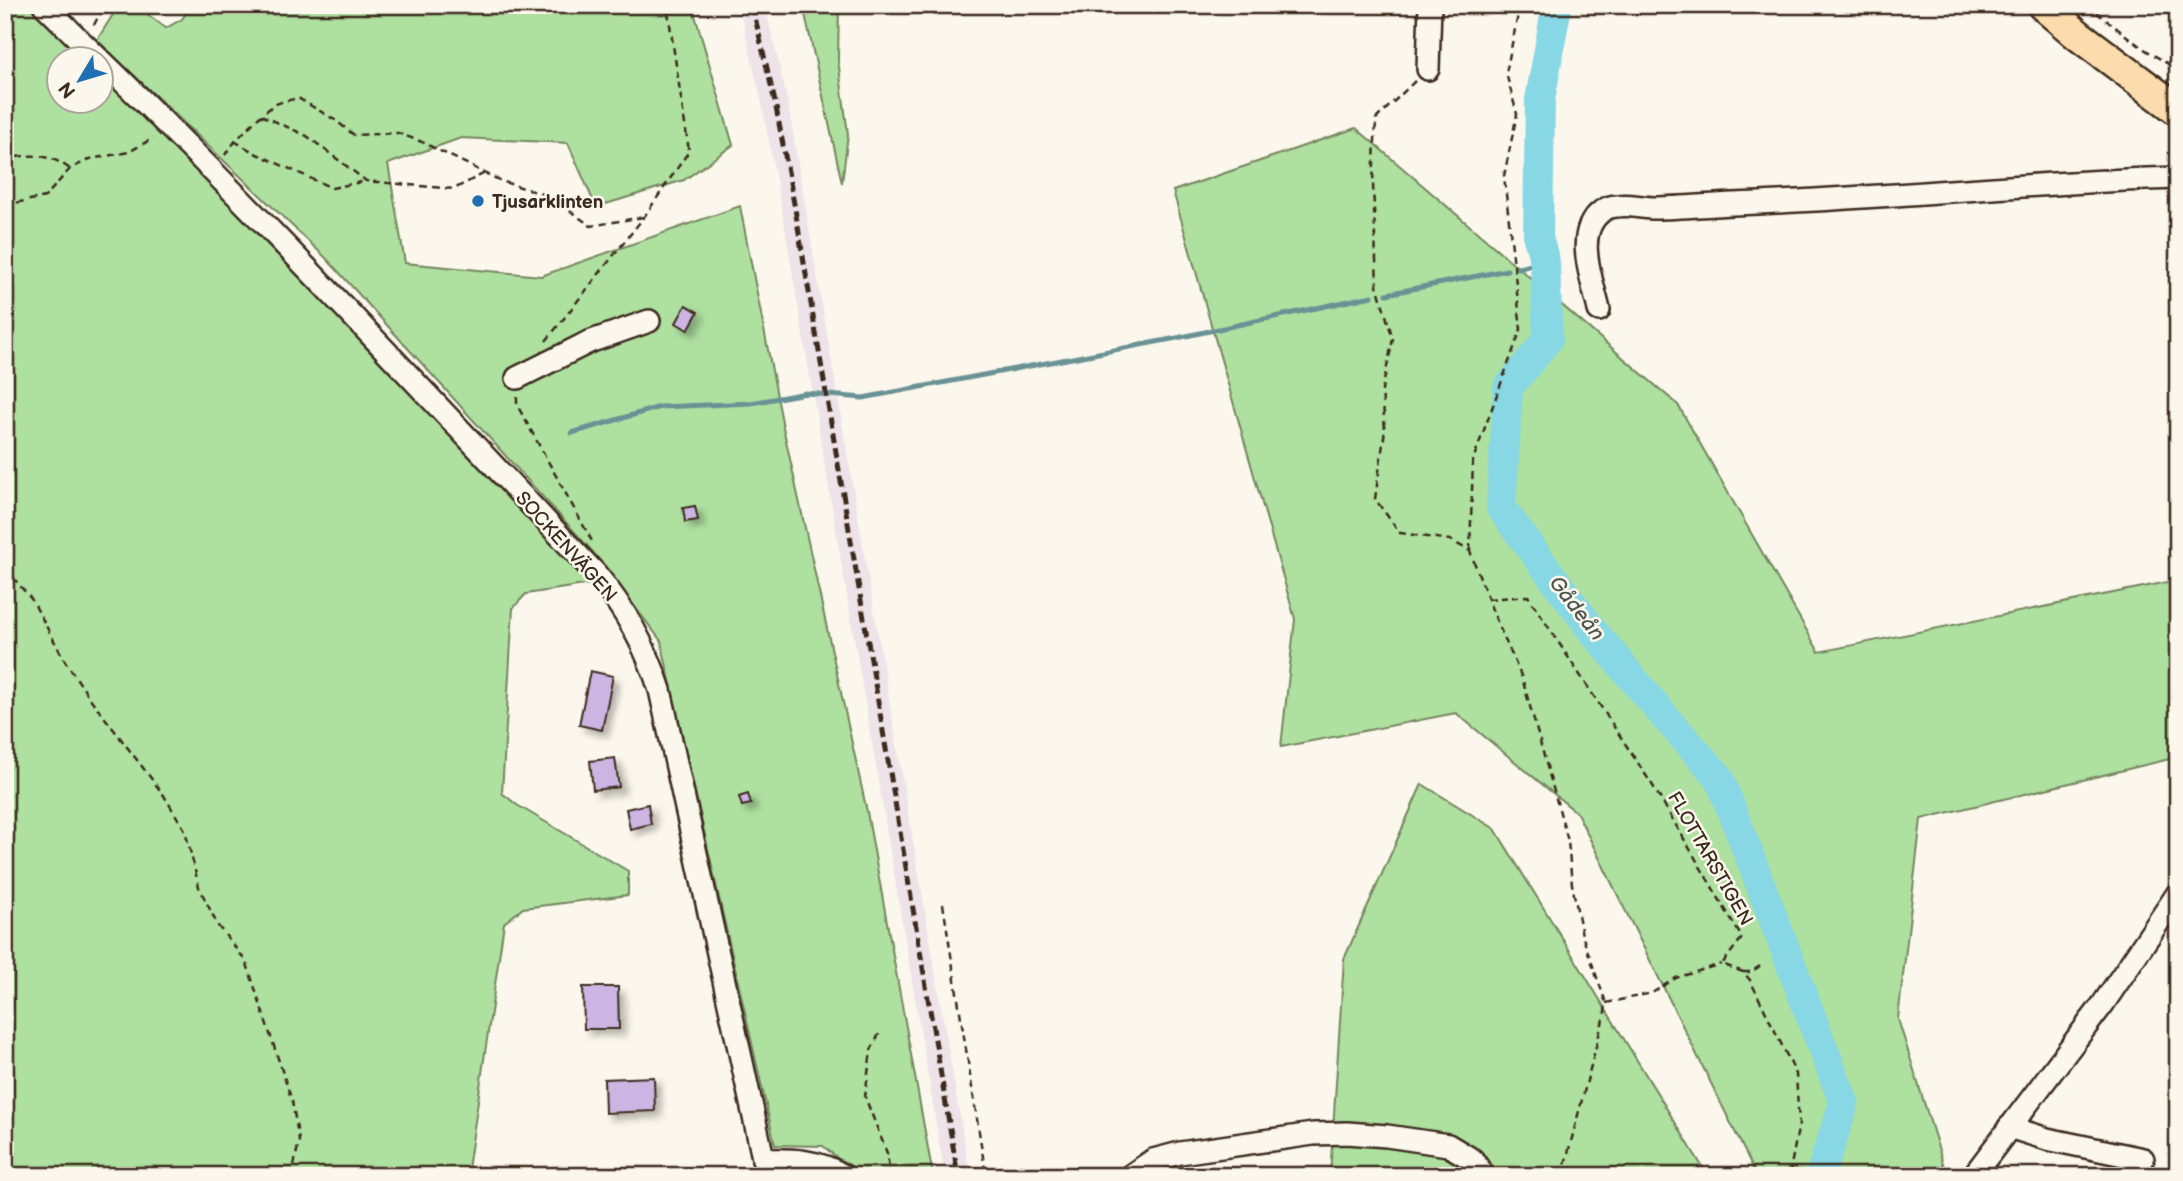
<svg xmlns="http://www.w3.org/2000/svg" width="2183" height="1181" viewBox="0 0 2183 1181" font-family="'Balsamiq Sans',sans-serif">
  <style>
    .built { fill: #ede3e9 }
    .green { fill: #aee0a0; stroke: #74855f; stroke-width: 2 }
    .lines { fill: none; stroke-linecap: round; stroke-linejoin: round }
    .stream { stroke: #699295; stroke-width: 5 }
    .river { stroke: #87d7e4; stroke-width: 30 }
    .building { fill: #ccb4e3; stroke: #3b2a1e; stroke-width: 2; filter: url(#shadow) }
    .minor-casing { stroke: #3b2a1e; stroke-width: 26 }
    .highway-casing { stroke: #3b2a1e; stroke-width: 35 }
    .path { stroke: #3b2a1e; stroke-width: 2.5; stroke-dasharray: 7 5; stroke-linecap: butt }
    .minor { stroke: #fbf7ec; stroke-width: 21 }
    .highway { stroke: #fcdcac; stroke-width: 30 }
    .rail { stroke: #3b2a1e; stroke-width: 5; stroke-dasharray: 10 5; stroke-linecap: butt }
    .poi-dot { fill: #1f6fb2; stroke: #fbf7ec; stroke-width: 2.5 }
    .labels { text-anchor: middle; stroke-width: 5; stroke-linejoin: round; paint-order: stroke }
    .poi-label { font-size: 19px; font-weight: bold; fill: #3b2a1e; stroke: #fbf7ec; text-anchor: start }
    .street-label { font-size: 19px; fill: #3b2a1e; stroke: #fbf7ec }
    .water-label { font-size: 21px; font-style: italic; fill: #4e5550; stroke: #fbf7ec }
  </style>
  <defs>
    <filter id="shadow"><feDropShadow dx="6" dy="6" stdDeviation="3.5" flood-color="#0004"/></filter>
  </defs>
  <rect width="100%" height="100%" fill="#fbf7ec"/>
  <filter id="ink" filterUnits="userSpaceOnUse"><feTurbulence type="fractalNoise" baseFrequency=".0143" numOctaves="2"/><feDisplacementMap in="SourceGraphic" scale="14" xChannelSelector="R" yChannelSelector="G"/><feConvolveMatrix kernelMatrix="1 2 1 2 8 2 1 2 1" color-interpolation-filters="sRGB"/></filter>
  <g filter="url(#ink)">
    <path class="built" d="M739,5H765L787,99L970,1176H945L782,211L762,104Z"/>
    <g class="green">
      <path d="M5,5H35L92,59L60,60V102H102V69L597,583L526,594L513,608L502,793L517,805L628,871V895L523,908L504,923L467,1176H5Z"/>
      <path d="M119,5H135L166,28L182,19L192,5H692L733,145L684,180L596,207L568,143L461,138L388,164L405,263L541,276L740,206L783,427L867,812L933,1176H859L823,1146L775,1145L661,641L592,551L326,258L97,40Z"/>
      <path d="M803,5H839L838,60L848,134L842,183Z"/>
      <path d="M1356,128L1678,405L1819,652L2178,580V757L1921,819L1898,1019L1947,1176H1757L1577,813L1456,713L1281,747L1295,619L1173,191Z"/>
      <path d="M1422,784L1495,829L1708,1176H1330L1344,959Z"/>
    </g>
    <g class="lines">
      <g class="stream">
        <path d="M1518,268L1545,262"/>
        <path d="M1387,294L1507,270"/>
        <path d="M572,433L660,407L751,403L806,393L863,398L1177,338L1372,296"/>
      </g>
      <path class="river" d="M1557,5L1540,100L1538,238L1545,262L1548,339L1508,388L1501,508L1592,630L1665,717L1719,777L1844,1103L1820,1176"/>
    </g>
    <g class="building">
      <path d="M686,305L698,312L688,330L676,323Z"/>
      <path d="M695,506L698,520L685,522L683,508Z"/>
      <path d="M590,671L613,676L602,730L579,725Z"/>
      <path d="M615,758L619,787L593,790L590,761Z"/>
      <path d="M748,794L751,804L742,806L739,797Z"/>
      <path d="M648,804L651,824L630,829L626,809Z"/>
      <path d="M583,987H618L619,1029H584Z"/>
      <path d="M654,1077L655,1111L605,1113L604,1079Z"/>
    </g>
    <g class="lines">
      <g class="minor-casing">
        <g id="minor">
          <path d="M44,5L100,60"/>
          <path d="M102,61C272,226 433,402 596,574C626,610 646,646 660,690L767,1176"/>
          <path d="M1428,69L1430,5"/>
          <path d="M1599,310C1593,281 1572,233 1602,211C1606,208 1612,206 1617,206C1630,204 1642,208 1654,208C1681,208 1707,205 1733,204C1882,199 2029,182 2178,178"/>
          <path d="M517,378L589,342L649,321"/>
          <path d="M2009,1127L2047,1139L2143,1159"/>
          <path d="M763,1160C792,1159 819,1160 844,1176"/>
          <path d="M1130,1176L1153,1160L1180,1153L1313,1134L1347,1133L1387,1136L1448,1145L1473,1160L1484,1176"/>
          <path d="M1973,1176L2103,1004L2178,893"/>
        </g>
      </g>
      <g class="highway-casing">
        <path id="highway" d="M2043,5L2078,35L2178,110"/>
      </g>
      <g class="path">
        <path d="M2087,5L2141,47L2178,70"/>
        <path d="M94,25L104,5"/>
        <path d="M1415,81L1376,119L1373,184L1377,285L1393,339L1382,390L1385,430L1375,499L1400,533L1450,540L1470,551L1494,615L1522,678L1568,841L1572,884L1582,935L1606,1003L1605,1012L1562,1176"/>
        <path d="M261,115L307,136L366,181L454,189L485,173"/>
        <path d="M234,141L257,154L332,188L366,181"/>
        <path d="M225,155C234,141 261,113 276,104C283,101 291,100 298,98L335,120L354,135L398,133L422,142L501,181L549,196L591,226L643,217"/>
        <path d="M5,159C30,154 49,153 70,169"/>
        <path d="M5,205L45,197L70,169L90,159L129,152L153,138"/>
        <path d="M546,341L644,217L689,151L667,5"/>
        <path d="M517,397V405L593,543"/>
        <path d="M1470,551L1473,460L1521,329L1504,176L1517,114L1506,73L1520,5"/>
        <path d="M5,568L32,600L65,661L89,697L163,794L185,830L199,887L218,926L246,961L292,1101L299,1141L292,1176"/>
        <path d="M1488,599L1528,596L1653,786L1742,938L1722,964L1743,972L1750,980L1796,1074L1799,1124L1789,1176"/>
        <path d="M943,904L986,1176"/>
        <path d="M1743,972H1751L1760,966"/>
        <path d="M1606,1003L1652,993L1676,978L1721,964"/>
        <path d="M879,1034L871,1050L865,1097L887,1153L890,1176"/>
      </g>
      <use href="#minor" class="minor"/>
      <use href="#highway" class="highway"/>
      <path class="rail" d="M752,5L775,102L795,209L958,1176"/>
    </g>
  </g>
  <circle class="poi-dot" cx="478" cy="201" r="7"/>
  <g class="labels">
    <g class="poi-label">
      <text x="492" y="208">Tjusarklinten</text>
    </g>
    <g class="street-label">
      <text transform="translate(567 546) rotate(48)" y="7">SOCKENVÄGEN</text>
      <text transform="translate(1711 858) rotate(60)" y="7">FLOTTARSTIGEN</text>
    </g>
    <g class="water-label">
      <text transform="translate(1577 608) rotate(52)" y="7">Gådeån</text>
    </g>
  </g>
  <rect width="2183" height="1181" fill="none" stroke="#fbf7ec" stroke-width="28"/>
  <rect x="14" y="14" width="2155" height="1153" fill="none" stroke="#3b2a1e" stroke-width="2.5" filter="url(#ink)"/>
  <g transform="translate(80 80) rotate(232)"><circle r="33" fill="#fbf7ec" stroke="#aea59a" stroke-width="2"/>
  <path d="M0-5L12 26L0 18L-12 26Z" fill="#1f6fb2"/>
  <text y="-10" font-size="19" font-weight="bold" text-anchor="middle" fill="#3b2a1e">N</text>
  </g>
</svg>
